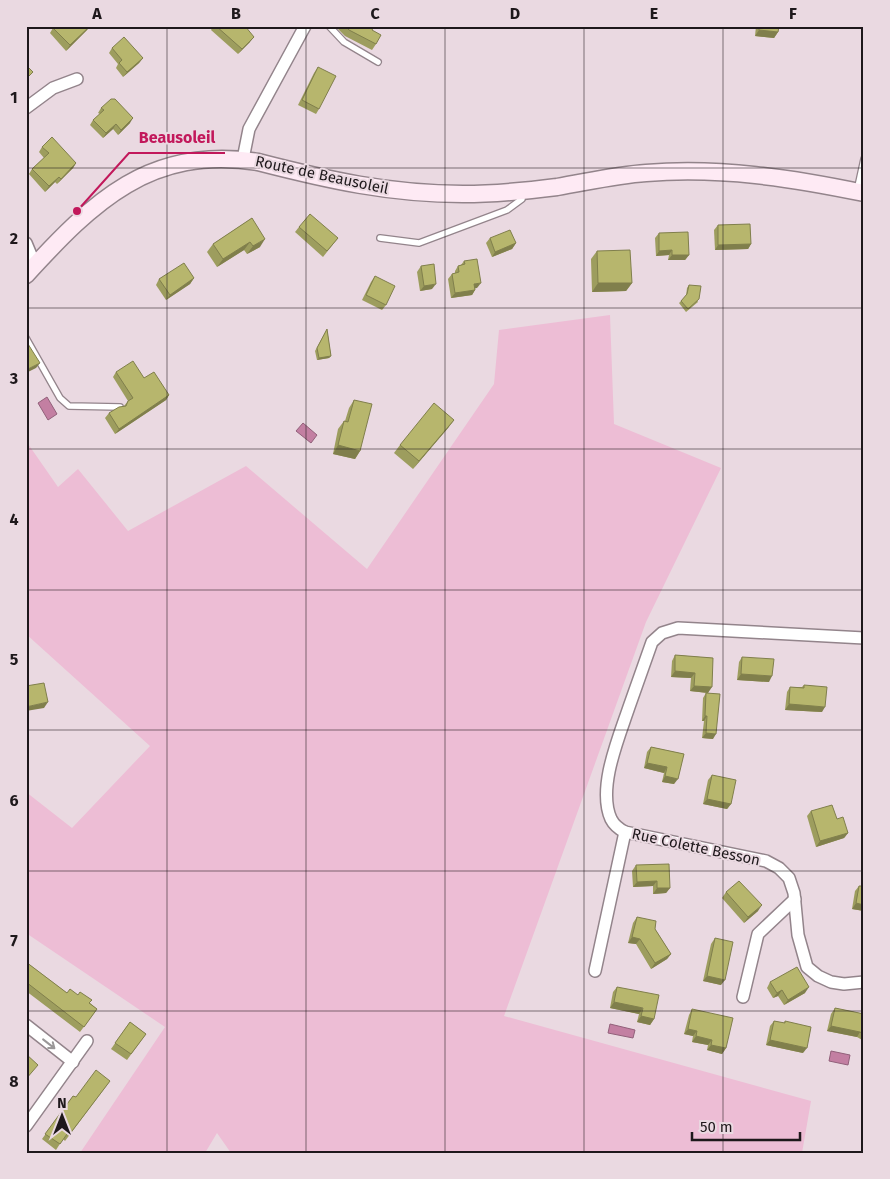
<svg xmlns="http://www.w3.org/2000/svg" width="890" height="1179" viewBox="0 0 890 1179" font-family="'Fira Sans',sans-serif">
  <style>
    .green { fill: #edbdd5 }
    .water { fill: #c37fa2; stroke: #92607a }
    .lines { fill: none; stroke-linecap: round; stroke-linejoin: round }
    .lane-casing { stroke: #93848b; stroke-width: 8 }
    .street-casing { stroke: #93848b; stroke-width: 14 }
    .secondary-casing { stroke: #93848b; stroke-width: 19 }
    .lane { stroke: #fff; stroke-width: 5.5 }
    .street { stroke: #fff; stroke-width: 11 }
    .secondary { stroke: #feeaf4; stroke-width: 16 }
    .wall { fill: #9d9d5e }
    .shaded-wall { fill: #807f4c }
    .building { fill: #b7b66d; stroke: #807f4c }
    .oneway { stroke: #9a9798 }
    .grid { fill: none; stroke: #1e181b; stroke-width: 1; stroke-opacity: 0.55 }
    .labels { text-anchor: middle; stroke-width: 4; stroke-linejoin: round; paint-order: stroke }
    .street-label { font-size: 15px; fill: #1e181b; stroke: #ead9e1 }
    .leader { fill: none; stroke: #c2185b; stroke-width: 2 }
    .callout-dot { fill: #c2185b; stroke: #ead9e1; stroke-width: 2 }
    .callout-label { font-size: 16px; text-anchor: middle; font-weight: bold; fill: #c2185b; stroke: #ead9e1; stroke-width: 4; stroke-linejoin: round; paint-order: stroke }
    .neatline { fill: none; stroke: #1e181b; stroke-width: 2 }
    .grid-label { font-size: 16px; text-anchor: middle; font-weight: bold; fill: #1e181b }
  </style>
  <rect width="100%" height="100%" fill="#ead9e1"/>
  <path class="green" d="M610,315L614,424L721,468L646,622L504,1016L811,1101L802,1153H231L217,1133L205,1153H80L165,1027L26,933V792L72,828L150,746L26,634V441L58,487L78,469L128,531L246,466L367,569L494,384L499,330Z"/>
  <g class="water">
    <path d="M47,397L57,414L48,420L38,403Z"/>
    <path d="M303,423L317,435L311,443L296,431Z"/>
    <path d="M610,1024L635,1030L633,1038L608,1033Z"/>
    <path d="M831,1051L850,1055L848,1065L829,1061Z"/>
  </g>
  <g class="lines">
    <g class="lane-casing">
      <g id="lane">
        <path d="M329,26L344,42L378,62"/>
        <path d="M857,191L864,159"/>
        <path d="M380,238L419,243L507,210L522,199L521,193"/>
        <path d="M26,338L60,398L69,406L120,407"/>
      </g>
    </g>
    <g class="street-casing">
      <g id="street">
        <path d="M26,108L53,88L77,79"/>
        <path d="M243,159L249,129L305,26"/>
        <path d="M26,243L31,255L38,263"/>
        <path d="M864,638L678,628L662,633L652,642C644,664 637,685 629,707C619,737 597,788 611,819C614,825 619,829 625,832L766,861L779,868L789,878L794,893L798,935L807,967L818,976L831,982L844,984L864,982"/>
        <path d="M595,971L625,832"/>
        <path d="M743,997L758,934L795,899"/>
        <path d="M26,1025L73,1062"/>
        <path d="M26,1126L87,1041"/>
      </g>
    </g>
    <g class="secondary-casing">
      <path id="secondary" d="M26,275C93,202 150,145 258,162C328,180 390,194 463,194C494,194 526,191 557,187C587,182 616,175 646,173C720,167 792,178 864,193"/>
    </g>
    <use href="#lane" class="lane"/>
    <use href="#street" class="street"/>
    <use href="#secondary" class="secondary"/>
  </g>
  <g class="wall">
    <path d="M90,26L87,30L66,51L50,33L53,28Z"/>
    <path d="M213,26H245L250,42L238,54L211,30Z"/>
    <path d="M339,26H374L372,30L376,44L372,50L345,36L338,29Z"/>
    <path d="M756,26H779L778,32L774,38L755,36Z"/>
    <path d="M112,48L143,58L139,63L123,77L116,68L118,64L109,53Z"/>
    <path d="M318,67L319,109L316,114L298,105L314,73Z"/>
    <path d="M101,108L130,123L118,135L113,129L103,138L90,125L93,120L100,114L98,113Z"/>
    <path d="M42,147L76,163L73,168L57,184L55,182L45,192L29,174L32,169L44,158L39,152Z"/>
    <path d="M252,218L260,247L247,254L244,250L217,267L207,252L213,244Z"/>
    <path d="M718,225L751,244L748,249L715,250L714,230Z"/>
    <path d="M299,227L338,238L323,257L295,232Z"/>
    <path d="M659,233L689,255L685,260H668L669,255L656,256L655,238Z"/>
    <path d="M490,238L516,243L512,249L492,257L486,243Z"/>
    <path d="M597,251L632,283L626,291L592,292L591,259Z"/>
    <path d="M464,261L477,288H475V290L472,295L451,298L448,279L452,274L455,273V271L458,266L461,265Z"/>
    <path d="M421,266L432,289L420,291L417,272Z"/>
    <path d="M375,276L386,305L382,310L362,300L371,282Z"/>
    <path d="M194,278L190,284L166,300L156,285L159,279Z"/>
    <path d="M689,285L698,302L686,312L679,303L686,296L687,288Z"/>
    <path d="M327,329L331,356L329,358L317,360L315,351Z"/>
    <path d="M116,372L144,378L169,395L166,400L115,434L105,418L109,413L124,406L128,401L113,377Z"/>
    <path d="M354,400L360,451L355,459L333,454L338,429L344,421H345L349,408Z"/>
    <path d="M454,420L448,428L413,469L394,453L400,445Z"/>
    <path d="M675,655L713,658L708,693L690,691L691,678L671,677L672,661Z"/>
    <path d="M742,657L769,682L737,680L739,662Z"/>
    <path d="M804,685L822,712L785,710L787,692L790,687H802Z"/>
    <path d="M706,693L713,739L702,738L704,721H702L703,698Z"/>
    <path d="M651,747L684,754L674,784L662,782L664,773L644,768L647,752Z"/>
    <path d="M712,775L731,804L727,809L703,804L708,780Z"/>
    <path d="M811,811L837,819L848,833L844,838L816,847L807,816Z"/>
    <path d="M636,865L670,888L666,893L653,894V886L633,887L632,871Z"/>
    <path d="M859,886H864V911L852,909L855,891Z"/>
    <path d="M726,892L758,911L744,923L722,898Z"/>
    <path d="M637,917L655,929L671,954L667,959L651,969L636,944L628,943L633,923Z"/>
    <path d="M715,938L721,985L703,981L711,944Z"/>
    <path d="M26,962L67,993L90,1003L97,1009L80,1032L26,991Z"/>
    <path d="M770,982L805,993L784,1005L778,996L773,998L767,988Z"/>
    <path d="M617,987L654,1019L650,1025L637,1022L639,1014L610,1008L613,992Z"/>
    <path d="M835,1008L864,1014V1041L857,1037L827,1031L831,1014Z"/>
    <path d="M692,1009L726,1048L722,1054L707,1050L708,1045L692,1042L693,1036L684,1034L689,1015Z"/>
    <path d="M774,1021L784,1023L785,1021L803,1053L766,1045L770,1026Z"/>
    <path d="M130,1022L146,1034L127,1060L111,1049Z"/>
    <path d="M110,1081L65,1141L63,1139L56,1150L42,1139L73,1096L76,1097Z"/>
  </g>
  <g class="shaded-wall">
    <path d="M90,26L87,30L66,51L70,45Z"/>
    <path d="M759,30L778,32L774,38L755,36Z"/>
    <path d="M254,37L250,42L238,54L242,49Z"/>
    <path d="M143,58L139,63L123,77L127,72Z"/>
    <path d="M133,118L130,123L118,135L121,130Z"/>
    <path d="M116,124L113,129L103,138L106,133Z"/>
    <path d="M76,163L73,168L57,184L61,179Z"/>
    <path d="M59,177L55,182L45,192L49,186Z"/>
    <path d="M265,239L260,247L247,254L253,246Z"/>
    <path d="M250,242L244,250L217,267L223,259Z"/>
    <path d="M516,243L512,249L492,257L495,252Z"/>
    <path d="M751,244L748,249L715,250L718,245Z"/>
    <path d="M672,250L669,255L656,256L659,251Z"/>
    <path d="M672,255H689L685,260H668Z"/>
    <path d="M194,278L190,284L166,300L170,295Z"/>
    <path d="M481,283L477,288L471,289L474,284Z"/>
    <path d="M598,283H632L626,291L592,292Z"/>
    <path d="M436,284L432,289L420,291L424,286Z"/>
    <path d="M475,290L472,295L451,298L455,293Z"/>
    <path d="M331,356L329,358L317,360L319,358Z"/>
    <path d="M40,363L36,368L26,373V370Z"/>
    <path d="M169,395L166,400L115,434L119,429Z"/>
    <path d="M454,420L448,428L413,469L419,461Z"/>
    <path d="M338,445L360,451L355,459L333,454Z"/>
    <path d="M675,671L695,673L691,678L671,677Z"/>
    <path d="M741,674L772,676L769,682L737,680Z"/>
    <path d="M694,686L712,687L708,693L690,691Z"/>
    <path d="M48,702L44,708L26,711V707Z"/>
    <path d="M789,704L825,707L822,712L785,710Z"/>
    <path d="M705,716H707L704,721H702Z"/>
    <path d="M706,733L716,734L713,739L702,738Z"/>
    <path d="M647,763L667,767L664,773L644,768Z"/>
    <path d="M665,776L678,779L674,784L662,782Z"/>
    <path d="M707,799L731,804L727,809L703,804Z"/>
    <path d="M848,833L844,838L816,847L820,841Z"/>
    <path d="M657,881L653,886L633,887L637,882Z"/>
    <path d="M657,888H670L666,893L653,894Z"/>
    <path d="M856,903L864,905V911L852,909Z"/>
    <path d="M762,905L758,911L744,923L748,917Z"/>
    <path d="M632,937L640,939L636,944L628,943Z"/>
    <path d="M671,954L667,959L651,969L655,963Z"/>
    <path d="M707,976L725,980L721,985L703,981Z"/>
    <path d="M809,987L805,993L784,1005L788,1000Z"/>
    <path d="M782,990L778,996L773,998L777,993Z"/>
    <path d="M614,1002L643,1008L639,1014L610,1008Z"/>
    <path d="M641,1016L654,1019L650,1025L637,1022Z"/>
    <path d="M831,1026L860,1032L857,1037L827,1031Z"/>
    <path d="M688,1029L697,1031L693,1036L684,1034Z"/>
    <path d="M696,1036L712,1040L708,1045L692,1042Z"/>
    <path d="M770,1040L807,1048L803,1053L766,1045Z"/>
    <path d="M711,1045L726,1048L722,1054L707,1050Z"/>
  </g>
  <g class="building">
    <path d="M55,26H90L70,45L53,28Z"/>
    <path d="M216,26H245L254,37L242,49Z"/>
    <path d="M345,26H374L372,30L381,35L376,44L349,30Z"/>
    <path d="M759,26H779L778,32L759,30Z"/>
    <path d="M124,37L143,58L127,72L119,63L122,60L112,48Z"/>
    <path d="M26,65L33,72L26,79Z"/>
    <path d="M318,67L336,76L319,109L302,100Z"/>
    <path d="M111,99H115L133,118L121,130L116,124L106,133L93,120L104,110L101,108Z"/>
    <path d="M52,137L76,163L61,179L59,177L49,186L32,169L49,153L42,147Z"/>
    <path d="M310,214L338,238L327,251L299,227Z"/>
    <path d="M252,218L265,239L253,246L250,242L223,259L213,244Z"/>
    <path d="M750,224L751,244L718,245V225Z"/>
    <path d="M510,230L516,243L495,252L490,238Z"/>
    <path d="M688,232L689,255H672V250L659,251V233Z"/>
    <path d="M630,250L632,283H598L597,251Z"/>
    <path d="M477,259L481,283L474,284L475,290L455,293L452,274L459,272L458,266L465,264L464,261Z"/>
    <path d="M184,263L194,278L170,295L159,279Z"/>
    <path d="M434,264L436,284L424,286L421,266Z"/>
    <path d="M375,276L395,286L386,305L366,295Z"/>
    <path d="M689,285L701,286L699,299L688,309L681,301L687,294Z"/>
    <path d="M327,329L331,356L319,358L317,348Z"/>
    <path d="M28,344L40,363L26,370V345Z"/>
    <path d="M133,361L144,378L154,372L169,395L119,429L109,413L119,407L126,406L128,401L133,398L116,372Z"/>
    <path d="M354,400L372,404L360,451L338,445L344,421L348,422Z"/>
    <path d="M434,403L454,420L419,461L400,445Z"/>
    <path d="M675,655L713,658L712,687L694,686L695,673L675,671Z"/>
    <path d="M742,657L774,659L772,676L741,674Z"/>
    <path d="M44,683L48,702L26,707V686Z"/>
    <path d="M804,685L827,687L825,707L789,704L790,687L804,688Z"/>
    <path d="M706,693L720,694L716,734L706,733L707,716H705Z"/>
    <path d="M651,747L684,754L678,779L665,776L667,767L647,763Z"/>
    <path d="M712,775L736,780L731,804L707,799Z"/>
    <path d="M832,805L837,819L843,817L848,833L820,841L811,811Z"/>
    <path d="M669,864L670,888H657V881L637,882L636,865Z"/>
    <path d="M739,881L762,905L748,917L726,892Z"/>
    <path d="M859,886H864V905L856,903Z"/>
    <path d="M637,917L656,921L655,929L671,954L655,963L640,939L632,937Z"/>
    <path d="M715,938L733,942L725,980L707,976Z"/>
    <path d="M26,962L67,993L70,989L78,995L80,992L92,1000L89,1003L97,1009L84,1027L26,982Z"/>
    <path d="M797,967L809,987L788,1000L782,990L777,993L770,982Z"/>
    <path d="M617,987L659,995L654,1019L641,1016L643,1008L614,1002Z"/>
    <path d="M835,1008L864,1014V1034L860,1032L831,1026Z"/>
    <path d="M692,1009L733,1018L726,1048L711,1045L712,1040L696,1036L697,1031L688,1029Z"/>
    <path d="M774,1021L785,1023V1021L811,1027L807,1048L770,1040Z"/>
    <path d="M130,1022L146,1034L131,1054L115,1043Z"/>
    <path d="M26,1054L38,1065L26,1079Z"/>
    <path d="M96,1070L110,1081L69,1135L67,1134L60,1144L45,1134L73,1096L76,1097Z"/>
  </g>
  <defs><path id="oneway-shaft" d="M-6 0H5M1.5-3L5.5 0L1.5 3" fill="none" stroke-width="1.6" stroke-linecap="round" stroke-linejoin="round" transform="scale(1.25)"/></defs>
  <use class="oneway" href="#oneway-shaft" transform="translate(49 1044) rotate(38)"/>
  <path class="grid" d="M167,26V1153M306,26V1153M445,26V1153M584,26V1153M723,26V1153M26,168H864M26,308H864M26,449H864M26,590H864M26,730H864M26,871H864M26,1011H864"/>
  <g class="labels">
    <g class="street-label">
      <text transform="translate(322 175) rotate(12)" y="5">Route de Beausoleil</text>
      <text transform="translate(696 847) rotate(12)" y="5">Rue Colette Besson</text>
    </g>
  </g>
  <path class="leader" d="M77 211L129 153H225"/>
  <circle class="callout-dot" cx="77" cy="211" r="5"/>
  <g class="callout-label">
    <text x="177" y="143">Beausoleil</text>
  </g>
  <rect width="890" height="1179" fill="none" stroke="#ead9e1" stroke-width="55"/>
  <g transform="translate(62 1116)" stroke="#ead9e1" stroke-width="4" paint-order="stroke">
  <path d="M0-4L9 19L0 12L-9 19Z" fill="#1e181b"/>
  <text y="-8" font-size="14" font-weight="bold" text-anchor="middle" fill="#1e181b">N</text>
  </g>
  <path d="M692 1132v8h108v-8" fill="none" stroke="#1e181b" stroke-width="2.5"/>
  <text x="700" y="1132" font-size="15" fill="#1e181b" stroke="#ead9e1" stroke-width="4" paint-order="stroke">50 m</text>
  <rect x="28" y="28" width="834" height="1124" class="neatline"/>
  <g class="grid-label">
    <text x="97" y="19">A</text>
    <text x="236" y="19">B</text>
    <text x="375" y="19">C</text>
    <text x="515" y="19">D</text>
    <text x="654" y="19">E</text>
    <text x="793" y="19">F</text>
    <text x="14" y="103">1</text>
    <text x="14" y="244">2</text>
    <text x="14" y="384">3</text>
    <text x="14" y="525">4</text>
    <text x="14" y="665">5</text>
    <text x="14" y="806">6</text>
    <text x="14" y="946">7</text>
    <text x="14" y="1087">8</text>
  </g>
</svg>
